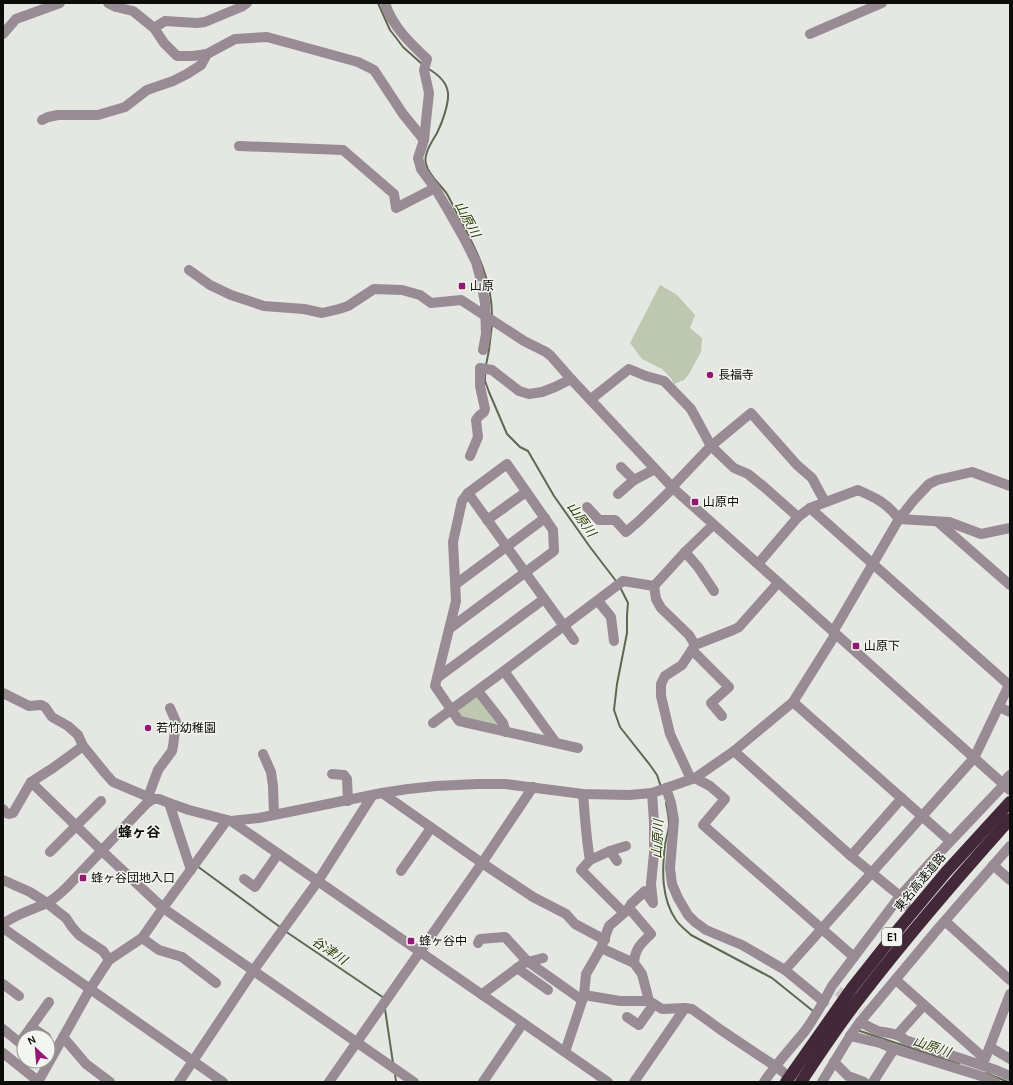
<svg xmlns="http://www.w3.org/2000/svg" width="1013" height="1085" viewBox="0 0 1013 1085" font-family="Karla,'Noto Sans JP',sans-serif">
  <style>
    .green { fill: #bec7af }
    .lines { fill: none; stroke-linecap: round; stroke-linejoin: round }
    .stream { stroke: #5f6852; stroke-width: 2 }
    .minor-tunnel { stroke: #c4c6c3; stroke-width: 10; stroke-dasharray: 10 5; stroke-linecap: butt }
    .minor { stroke: #998b93; stroke-width: 10 }
    .highway { stroke: #422838; stroke-width: 12 }
    .poi-dot { fill: #931874; stroke: #f3f5f0; stroke-width: 1.5 }
    .labels { text-anchor: middle; stroke-width: 3; stroke-linejoin: round; paint-order: stroke }
    .shield { fill: #f3f5f0; stroke: #515350; stroke-width: 1 }
    .shield-label { font-size: 11px; font-weight: bold; fill: #0c0d0b }
    .poi-label { font-size: 12px; fill: #0c0d0b; stroke: #f3f5f0; text-anchor: start }
    .street-label { font-size: 12px; fill: #0c0d0b; stroke: #f3f5f0 }
    .water-label { font-size: 13px; font-style: italic; fill: #2e3d08; stroke: #f3f5f0 }
    .quarter-label { font-size: 14px; font-weight: bold; fill: #0c0d0b; stroke: #f3f5f0 }
  </style>
  <rect width="100%" height="100%" fill="#e5e7e3"/>
  <g class="green">
    <path d="M660,285L677,295L695,315L690,328L702,338L701,352L689,374L684,380L674,384L671,378L662,369L642,359L630,343Z"/>
    <path d="M476,697H480L499,724L497,726L462,719L459,714V710Z"/>
  </g>
  <g class="lines">
    <g class="stream">
      <path d="M378,3L390,30L397,39L403,47L422,64"/>
      <path d="M427,68C436,73 447,82 448,93C449,104 442,123 437,133C432,142 423,154 426,164C428,175 441,185 447,194C452,203 456,212 461,221C477,251 492,281 492,316"/>
      <path d="M486,365L489,350L492,324"/>
      <path d="M485,373V381L489,392L507,434L520,447L528,451L554,496L590,547L616,581"/>
      <path d="M620,587L628,603L627,615V633L617,684L614,710L620,727L650,765L657,775L661,787"/>
      <path d="M666,803C667,809 669,817 669,824C669,831 666,838 665,845C662,870 661,898 676,920C680,926 686,930 691,935L772,978L813,1011"/>
      <path d="M197,866L280,927"/>
      <path d="M285,931L384,998"/>
      <path d="M385,1009L393,1063"/>
      <path d="M857,1030L959,1064"/>
      <path d="M986,1073L1008,1082"/>
      <path d="M395,1074L396,1082"/>
    </g>
    <path class="minor-tunnel" d="M838,991L862,1010"/>
    <g class="minor">
      <path d="M108,3L116,7L133,11L154,28L164,43L177,56H193L207,54L235,39L267,37L358,62L374,70L403,114L424,140"/>
      <path d="M385,3C392,26 410,43 427,59L424,70L429,93L424,140L418,158L421,169L435,188L448,210L465,240L476,262L481,281L485,303L486,334L483,350"/>
      <path d="M154,28L165,21L197,23L205,22L241,7L247,3"/>
      <path d="M3,34L16,19L60,3"/>
      <path d="M810,34L882,3"/>
      <path d="M42,120L48,117L58,115H98L125,107L147,90L173,81L187,74L201,65L207,54"/>
      <path d="M239,146L343,150L394,194L396,208L435,188"/>
      <path d="M189,270L210,285L231,295L264,306L304,309L322,313L339,309L348,306L374,289L402,290L420,295L431,303L461,300L524,341L546,352L551,356L571,379L673,488L1010,790"/>
      <path d="M591,399L629,369L646,376L664,381L691,409L711,446L734,468L748,474L763,486L798,517"/>
      <path d="M470,456L478,437L476,420L479,416L484,412L485,409L480,386V368L492,370L519,391L529,394L542,392L555,387L571,379"/>
      <path d="M621,467L634,480L655,469"/>
      <path d="M672,487L711,446L751,413L797,465L812,478L825,502"/>
      <path d="M468,493L574,640"/>
      <path d="M618,494L634,480"/>
      <path d="M587,507L599,520H615L626,532L639,521L673,488"/>
      <path d="M810,508L1009,685"/>
      <path d="M487,520L526,492"/>
      <path d="M938,522L1010,585"/>
      <path d="M685,552L698,567L714,591"/>
      <path d="M758,564L798,517L810,508L858,490C876,498 887,503 899,519L949,522L981,534L1010,528"/>
      <path d="M456,584L545,518"/>
      <path d="M654,586L656,599L661,608L689,635L695,645L682,665L665,676L661,684V696L670,734L691,779"/>
      <path d="M598,601L611,617L614,641"/>
      <path d="M449,629L554,551L553,530L507,464L468,493L462,501L453,542L456,601L435,686L459,721L578,748"/>
      <path d="M833,632L899,519L913,501L929,484L937,480L972,472L1010,486"/>
      <path d="M695,645L733,630L739,627L778,583"/>
      <path d="M692,650L729,687L711,703L722,716"/>
      <path d="M504,671L556,743"/>
      <path d="M437,678L544,599"/>
      <path d="M478,691L503,723L506,732"/>
      <path d="M3,693L29,706L41,705L45,707L52,717L68,726L78,735L83,746L105,773L113,782L153,799"/>
      <path d="M793,702L950,841"/>
      <path d="M999,707L1010,712"/>
      <path d="M433,723L504,671L623,581L654,586L685,552L713,525"/>
      <path d="M734,751L851,856L900,896"/>
      <path d="M263,754L271,772L273,786L274,815"/>
      <path d="M332,774L344,775L347,779L348,801"/>
      <path d="M695,778L710,786L725,799L703,825L854,957"/>
      <path d="M1007,778L1010,775"/>
      <path d="M31,782L102,851L163,908L414,1082"/>
      <path d="M666,788L671,803L674,820L670,868L672,884L678,898L688,915L695,922L706,930L742,945L785,970L824,1002"/>
      <path d="M382,793L482,863L533,897L566,914L575,924L605,940"/>
      <path d="M148,797L158,770L172,751L173,746L176,722L170,708"/>
      <path d="M169,803L191,870"/>
      <path d="M3,809L6,813L9,814L13,813L31,782L53,768L83,746"/>
      <path d="M231,821L523,1023L608,1082"/>
      <path d="M610,851L617,861"/>
      <path d="M50,852L101,801"/>
      <path d="M851,856L902,798"/>
      <path d="M590,860L610,851L626,846"/>
      <path d="M993,865L1010,880"/>
      <path d="M401,871L431,828"/>
      <path d="M244,879L255,887L278,854"/>
      <path d="M3,880L30,892L47,903L66,918L72,927L79,935L103,951L109,960"/>
      <path d="M898,899L906,906"/>
      <path d="M629,908L631,904L645,891L653,903L651,884L654,853V822L652,793"/>
      <path d="M625,912L629,908L651,934C641,944 635,948 634,963"/>
      <path d="M945,921L1010,980"/>
      <path d="M3,924C16,914 32,910 47,903C54,899 61,893 67,887L146,804L153,799H159L169,803L189,810L231,821L259,818L382,793L408,789L436,786L477,784H505L583,794L629,795L652,793L695,778L734,751L793,702L835,635"/>
      <path d="M3,928L223,1082"/>
      <path d="M142,938L159,950L182,957L216,983"/>
      <path d="M478,943L480,939L505,937L527,961L582,1000"/>
      <path d="M601,948L634,963L642,974L649,1001L662,1009L685,1008L692,1009L721,1030L775,1066L783,1072"/>
      <path d="M517,968L548,990"/>
      <path d="M785,970L974,758L1010,683"/>
      <path d="M896,980L985,1059L1010,994"/>
      <path d="M3,984L19,996"/>
      <path d="M483,995L485,992L524,963L543,958"/>
      <path d="M584,995L620,1001H649"/>
      <path d="M627,1017L639,1025L654,1004"/>
      <path d="M860,1022C866,1025 872,1029 878,1031C886,1033 899,1033 905,1040L996,1070L1010,1076"/>
      <path d="M31,1027L46,1037"/>
      <path d="M3,1029L20,1043L24,1037"/>
      <path d="M897,1035L924,1005"/>
      <path d="M850,1036L880,1043L894,1049L981,1076L995,1082"/>
      <path d="M24,1037L49,1002"/>
      <path d="M63,1037L86,1064L110,1082"/>
      <path d="M990,1047L1010,1059"/>
      <path d="M565,1052L584,995L586,974L601,948L609,926L624,913L581,870L590,860C586,838 585,816 583,794"/>
      <path d="M3,1053L38,1081"/>
      <path d="M834,1062L848,1076L864,1082"/>
      <path d="M38,1082L90,989L109,960L142,938L163,908L227,820"/>
      <path d="M179,1082L253,971L318,881L372,796"/>
      <path d="M329,1082L482,863L533,787"/>
      <path d="M483,1082L523,1023"/>
      <path d="M634,1082L685,1008"/>
      <path d="M764,1082C776,1064 791,1048 805,1031C815,1017 824,1001 832,986L900,896L928,865L1000,789"/>
      <path d="M822,1082L850,1036L860,1022L936,931L1010,846"/>
      <path d="M873,1082L894,1049"/>
    </g>
    <g class="highway">
      <path d="M786,1082L852,988L901,926L946,872L1010,802"/>
      <path d="M801,1082C820,1053 840,1023 862,995C909,934 959,876 1010,819"/>
    </g>
  </g>
  <g class="poi-dot">
    <rect x="458" y="282" width="8" height="8" rx="2"/>
    <circle cx="710" cy="375" r="4"/>
    <rect x="691" y="498" width="8" height="8" rx="2"/>
    <rect x="852" y="642" width="8" height="8" rx="2"/>
    <circle cx="148" cy="728" r="4"/>
    <rect x="79" y="874" width="8" height="8" rx="2"/>
    <rect x="407" y="937" width="8" height="8" rx="2"/>
  </g>
  <g class="labels">
    <rect class="shield" x="882" y="928" width="20" height="18" rx="3"/>
    <g class="shield-label">
      <text x="892" y="941">E1</text>
    </g>
    <g class="poi-label">
      <text x="470" y="290">山原</text>
      <text x="718" y="379">長福寺</text>
      <text x="703" y="506">山原中</text>
      <text x="864" y="650">山原下</text>
      <text x="156" y="732">若竹幼稚園</text>
      <text x="91" y="882">蜂ヶ谷団地入口</text>
      <text x="419" y="945">蜂ヶ谷中</text>
    </g>
    <g class="street-label">
      <text transform="translate(920 882) rotate(-50)" y="4">東名高速道路</text>
    </g>
    <g class="water-label">
      <text transform="translate(468 219) rotate(62)" y="5">山原川</text>
      <text transform="translate(582 519) rotate(54)" y="5">山原川</text>
      <text transform="translate(657 839) rotate(-87)" y="5">山原川</text>
      <text transform="translate(330 950) rotate(34)" y="5">谷津川</text>
      <text transform="translate(932 1046) rotate(19)" y="5">山原川</text>
    </g>
    <g class="quarter-label">
      <text x="139" y="837">蜂ヶ谷</text>
    </g>
  </g>
  <rect width="1013" height="1085" fill="none" stroke="#0c0d0b" stroke-width="8"/>
  <g transform="translate(36 1049) rotate(334)"><circle r="19" fill="#f3f5f0" stroke="#979894"/>
  <path d="M0-3L7 15L0 10L-7 15Z" fill="#931874"/>
  <text y="-6" font-size="11" font-weight="bold" text-anchor="middle" fill="#0c0d0b">N</text>
  </g>
</svg>
